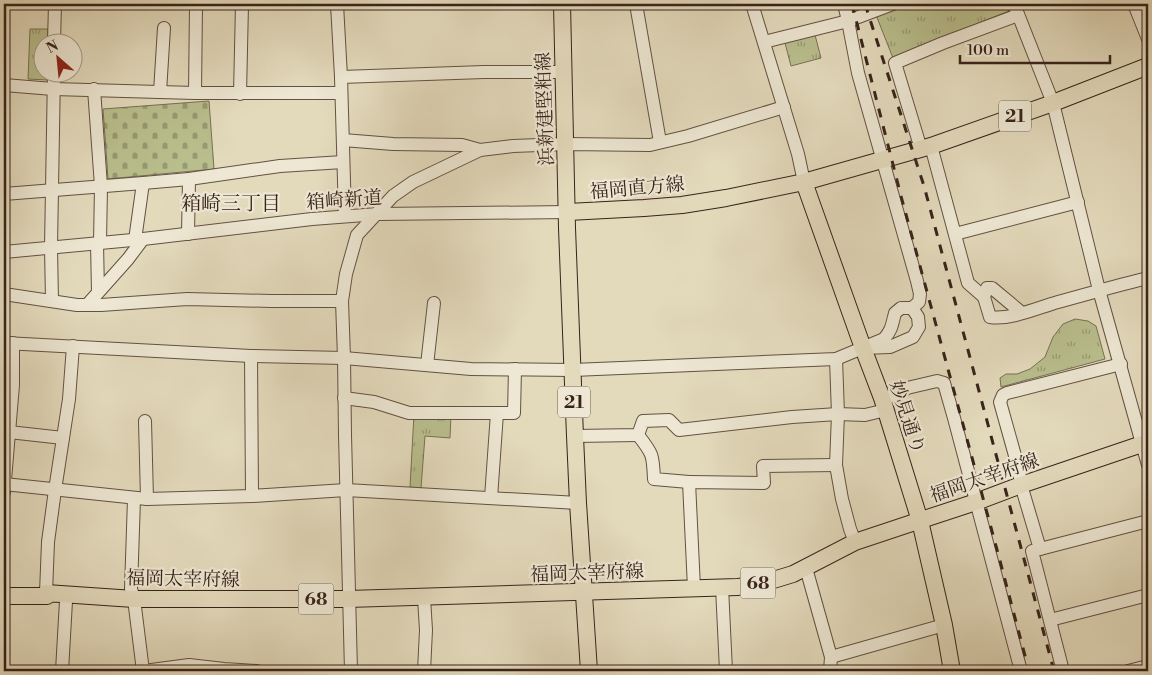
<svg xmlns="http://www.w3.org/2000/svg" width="1152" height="675" viewBox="0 0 1152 675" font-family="'Libre Bodoni','Noto Serif JP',serif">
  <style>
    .cemetery { fill: url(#cemetery-stones); stroke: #787054 }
    .park { fill: url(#park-tufts); stroke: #787054 }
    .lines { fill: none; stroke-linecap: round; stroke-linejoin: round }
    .minor-casing { stroke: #635143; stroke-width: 14 }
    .major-casing { stroke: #38231b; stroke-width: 18 }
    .minor { stroke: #ede7d3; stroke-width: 12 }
    .major { stroke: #e3dabc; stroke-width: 16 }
    .rail { stroke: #38231b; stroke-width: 3; stroke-dasharray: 9 9; stroke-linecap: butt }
    .labels { text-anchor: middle; stroke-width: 4.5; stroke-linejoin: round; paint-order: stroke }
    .shield { fill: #ede7d3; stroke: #6e5e52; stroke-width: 1 }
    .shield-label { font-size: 18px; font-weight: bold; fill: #38231b }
    .street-label { font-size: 19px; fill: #38231b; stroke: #ede7d3 }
    .neighbourhood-label { font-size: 20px; fill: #38231b; stroke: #ede7d3 }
  </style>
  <defs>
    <pattern id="cemetery-stones" width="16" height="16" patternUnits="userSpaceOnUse" patternTransform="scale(1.25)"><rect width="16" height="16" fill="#b9be8d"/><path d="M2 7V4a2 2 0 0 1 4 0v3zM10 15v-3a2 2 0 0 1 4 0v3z" fill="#979a72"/></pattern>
    <pattern id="park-tufts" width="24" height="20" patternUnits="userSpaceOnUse" patternTransform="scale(1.25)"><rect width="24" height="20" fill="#b9be8d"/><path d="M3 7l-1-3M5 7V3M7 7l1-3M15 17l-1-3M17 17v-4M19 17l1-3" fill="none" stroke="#979a72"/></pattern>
  </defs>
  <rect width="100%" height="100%" fill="#e3dabc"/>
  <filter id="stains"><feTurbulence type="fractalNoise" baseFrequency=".004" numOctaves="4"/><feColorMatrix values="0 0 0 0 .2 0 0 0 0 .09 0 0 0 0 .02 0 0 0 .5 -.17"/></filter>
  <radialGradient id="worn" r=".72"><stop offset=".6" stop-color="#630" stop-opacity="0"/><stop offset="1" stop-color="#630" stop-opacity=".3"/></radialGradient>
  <path class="cemetery" d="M209,101L214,169L108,179L103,109Z"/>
  <g class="park">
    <path d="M904,4H1007L1009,11L893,58L876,15Z"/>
    <path d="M30,29H48V42H42V72L47,73V80L28,79Z"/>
    <path d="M815,35L821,58L791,66L785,43Z"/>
    <path d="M1075,319L1088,321L1096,326L1105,359L1001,387L1000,378L1006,374H1017L1030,369L1045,357L1053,337L1063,324Z"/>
    <path d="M414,414H451L450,438L425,436L421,488L410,487Z"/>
  </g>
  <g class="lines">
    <g class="minor-casing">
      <g id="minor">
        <path d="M337,4L341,77L345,216"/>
        <path d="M636,4L660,142"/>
        <path d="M752,4L798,154L804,182"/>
        <path d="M844,4L848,21L858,73L917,281L920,294L919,302L912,308"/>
        <path d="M1014,4L1053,103L1099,290L1148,465"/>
        <path d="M1134,4L1148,39"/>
        <path d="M54,42L55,4"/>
        <path d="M764,42L848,21L893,4"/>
        <path d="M341,77L484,72H563"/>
        <path d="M4,85L53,89L195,93H341"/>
        <path d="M94,89L101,186L100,243"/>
        <path d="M160,92L164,28"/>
        <path d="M195,93L196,4"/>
        <path d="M240,94L242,4"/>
        <path d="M343,140L393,144L462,145L480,150"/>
        <path d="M931,146L968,283L984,297"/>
        <path d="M921,149L895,63L943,43L1018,15"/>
        <path d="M4,194L143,183L189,179L280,166L343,162"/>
        <path d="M188,234L189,179"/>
        <path d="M955,234L1078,202"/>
        <path d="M135,240L143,183"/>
        <path d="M97,243L98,292"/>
        <path d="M4,252L143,239L312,219L378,214L568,212"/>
        <path d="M4,294L77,305H101L187,299L271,301H342"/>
        <path d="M52,301L51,247L54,72"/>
        <path d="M87,305L128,259L143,239"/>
        <path d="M1022,313L992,288H987L984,297L990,317C1011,320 1037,308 1058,302C1088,294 1118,285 1148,278"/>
        <path d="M4,343L251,356L344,358L471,369L573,370L836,359L884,339C892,330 892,324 895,313L901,308H912L918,317L919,327L913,337L890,347L863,348"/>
        <path d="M251,356L252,496"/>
        <path d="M836,359L838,414L836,465L842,499L850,529L855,542"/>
        <path d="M427,365L434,303"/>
        <path d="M344,398L374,402L409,413H514L515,369"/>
        <path d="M882,398L896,395L907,388L937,381L944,383L954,418L1021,671"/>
        <path d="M145,421L147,499"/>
        <path d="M9,432L63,438"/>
        <path d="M638,435C653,454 653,455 654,479L689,482"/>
        <path d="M575,436L638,435L643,421L669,420L679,430L792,417L838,414L865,415L886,410"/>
        <path d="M4,484L147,499L252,496L346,490L578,503"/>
        <path d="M4,492L13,385V343"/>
        <path d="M491,498L497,413"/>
        <path d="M134,499L131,589L134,599L143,671"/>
        <path d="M1040,549L1148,521"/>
        <path d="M806,568L831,657L830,671"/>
        <path d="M722,587L726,671"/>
        <path d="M694,588L689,482L764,483L763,466L836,465"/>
        <path d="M46,593L48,542L55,490L69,399L73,346"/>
        <path d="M1050,620L1148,595"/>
        <path d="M831,657L944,625"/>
        <path d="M62,671L66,601L65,594"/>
        <path d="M144,671L189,665L224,669L257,671"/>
        <path d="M351,671L345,435L344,358L342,301L346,274L357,235L393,196L413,182L480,150L513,146L566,144L650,145L688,136L784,107"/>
        <path d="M424,671L426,630L424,598"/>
        <path d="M1063,671L1032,551L1040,549L1021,485L1019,470L1000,402L1003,395L1007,393L1121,364"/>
        <path d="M1128,671L1148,666"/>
      </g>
    </g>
    <g class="major-casing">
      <g id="major">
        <path d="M562,4L567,228L575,436L578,503L589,671"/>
        <path d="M804,182L863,348L882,398L920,521L944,625L952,671"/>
        <path d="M568,212L644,208L682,205L726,198L804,182L931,146L1053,103L1148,66"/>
        <path d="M4,596H47L46,593L134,599H348L738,587L770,581L793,574L855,542L900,527L976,502L1021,485L1148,442"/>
      </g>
    </g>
    <use href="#minor" class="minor"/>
    <use href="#major" class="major"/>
    <g class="rail">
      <path d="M852,4L901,196L999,557L1029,671"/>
      <path d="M865,4L924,186L972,365L1054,671"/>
    </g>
  </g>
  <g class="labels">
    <g class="shield">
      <rect x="999" y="100.5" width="32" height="31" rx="4"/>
      <rect x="558" y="386.5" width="32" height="31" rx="4"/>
      <rect x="740.5" y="567.5" width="35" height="31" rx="4"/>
      <rect x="298.5" y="583.5" width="35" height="31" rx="4"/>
    </g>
    <g class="shield-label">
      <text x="1015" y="122">21</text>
      <text x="574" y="408">21</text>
      <text x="758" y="589">68</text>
      <text x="316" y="605">68</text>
    </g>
    <g class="street-label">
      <text transform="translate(544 109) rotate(-92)" y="7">浜新建堅粕線</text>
      <text transform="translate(637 187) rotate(-5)" y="7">福岡直方線</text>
      <text transform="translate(344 199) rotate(-4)" y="7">箱崎新道</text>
      <text transform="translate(908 417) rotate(72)" y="7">妙見通り</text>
      <text transform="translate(984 477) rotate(-19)" y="7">福岡太宰府線</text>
      <text transform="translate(587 572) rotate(-2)" y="7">福岡太宰府線</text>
      <text transform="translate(183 578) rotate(1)" y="7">福岡太宰府線</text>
    </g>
    <g class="neighbourhood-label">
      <text x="231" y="210">箱崎三丁目</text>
    </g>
  </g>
  <rect width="1152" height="675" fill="none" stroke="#e3dabc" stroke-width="20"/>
  <rect x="5" y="5" width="1142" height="665" fill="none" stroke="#38231b" stroke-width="2.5"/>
  <rect x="10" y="10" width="1132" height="655" fill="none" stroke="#38231b"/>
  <g transform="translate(58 58) rotate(333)"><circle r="24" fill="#ede7d3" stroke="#a59989"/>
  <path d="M0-4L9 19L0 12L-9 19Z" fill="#8f2418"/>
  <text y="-8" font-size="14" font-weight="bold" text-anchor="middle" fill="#38231b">N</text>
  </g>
  <path d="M960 55v8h150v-8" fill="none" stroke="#38231b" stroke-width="2.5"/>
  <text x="967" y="55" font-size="15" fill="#38231b" stroke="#ede7d3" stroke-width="4" paint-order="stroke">100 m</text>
  <rect width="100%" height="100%" filter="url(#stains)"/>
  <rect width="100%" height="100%" fill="url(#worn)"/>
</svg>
